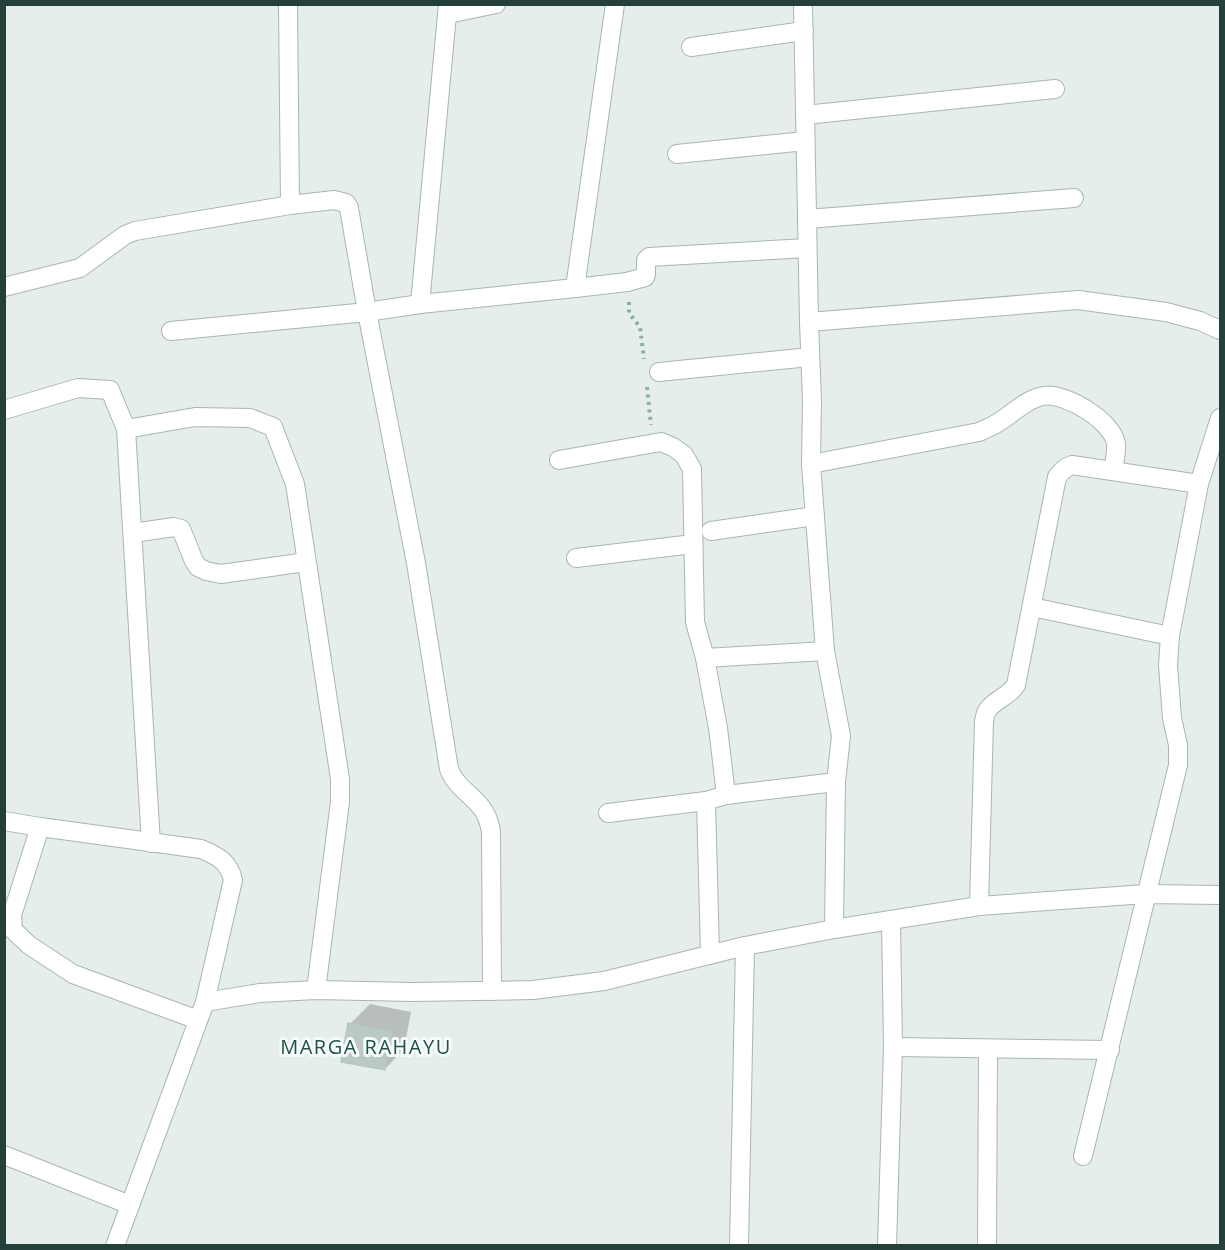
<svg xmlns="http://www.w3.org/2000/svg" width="1225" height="1250" viewBox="0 0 1225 1250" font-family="'Open Sans',sans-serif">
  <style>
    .shadow { fill: #0003 }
    .building { fill: #bac9c4; stroke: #b8c7c3; stroke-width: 1.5 }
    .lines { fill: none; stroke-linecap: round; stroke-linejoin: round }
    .minor-casing { stroke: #a8b6b3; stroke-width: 20 }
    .path { stroke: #87b0a8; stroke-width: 4; stroke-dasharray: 3 4.5; stroke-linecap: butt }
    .minor { stroke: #fff; stroke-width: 18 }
    .labels { text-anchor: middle; stroke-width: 6; stroke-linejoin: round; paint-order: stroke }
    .quarter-label { font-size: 20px; letter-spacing: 1.5px; fill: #21514b; stroke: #f6faf9 }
  </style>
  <rect width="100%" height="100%" fill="#e5eeeb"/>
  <path class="shadow" d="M370,1004L411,1012L404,1049L385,1069L350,1024Z"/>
  <path class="building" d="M348,1023L392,1032L385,1070L341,1062Z"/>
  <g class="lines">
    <g class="minor-casing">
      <g id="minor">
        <path d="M288,4L290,205"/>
        <path d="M803,4L809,322L812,401L811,464L825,651L841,736L836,782L834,929"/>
        <path d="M448,14L496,4"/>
        <path d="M691,47L804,31"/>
        <path d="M805,115L1055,89"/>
        <path d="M677,154L805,141"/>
        <path d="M807,219L1074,198"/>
        <path d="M4,287L80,268L125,235L135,231L290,205L334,200L346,203L349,208L367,312L420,304L575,288L615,4"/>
        <path d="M575,288L627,282L645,277L646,274V260L649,257L807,248"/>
        <path d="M420,304L448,4"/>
        <path d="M809,322L1078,300L1166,312L1200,321L1220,330"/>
        <path d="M171,331L367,312L416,563L449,769C455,786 471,794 481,807C487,814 489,822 491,831L492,991"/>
        <path d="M659,372L810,357"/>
        <path d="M4,410L78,388L110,390L126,429L151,843"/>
        <path d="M126,429L195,417L250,418L273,427L295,484L340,779V802L316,990"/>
        <path d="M559,460L661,442L673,447L684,455L692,469L695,622L705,658L718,728L726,795L706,801L710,955"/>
        <path d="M811,464L979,432C986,429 993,426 999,422C1013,413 1027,399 1043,396C1065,392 1113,421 1116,444C1117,452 1114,463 1113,471"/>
        <path d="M711,531L815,516"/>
        <path d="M133,533L174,527L181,529L194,561L198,567L206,571L221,574L306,562"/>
        <path d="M576,558L693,544"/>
        <path d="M1032,607L1170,636"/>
        <path d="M705,658L825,651"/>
        <path d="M726,795L836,782"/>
        <path d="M608,813L706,801"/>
        <path d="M4,821L40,827L201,849C218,856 229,862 233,880L205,1002"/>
        <path d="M40,827L12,915L13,930L29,945L73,974L198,1020"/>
        <path d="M979,906L984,721C985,718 985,714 987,711C994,699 1009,697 1016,685L1057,477C1062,471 1065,467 1072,465L1199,484"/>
        <path d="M893,1047L1110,1050"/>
        <path d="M4,1155L130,1205"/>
        <path d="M1083,1156L1178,765V745L1172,718L1168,665L1170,636L1199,484L1220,418"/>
        <path d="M115,1246L205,1002L260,993L316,990L413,992L533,990L604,981L745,946L834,929L979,906L1146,894L1220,895"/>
        <path d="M739,1246L745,946"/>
        <path d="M887,1246L893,1047L891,920"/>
        <path d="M987,1246L988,1049"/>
      </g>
    </g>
    <g class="path">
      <path d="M629,302V313L640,327L644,359"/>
      <path d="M647,387L651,425"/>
    </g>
    <use href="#minor" class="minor"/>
  </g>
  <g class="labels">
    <g class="quarter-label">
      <text x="366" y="1054">MARGA RAHAYU</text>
    </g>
  </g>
  <rect width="1225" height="1250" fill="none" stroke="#25403b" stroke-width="12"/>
</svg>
